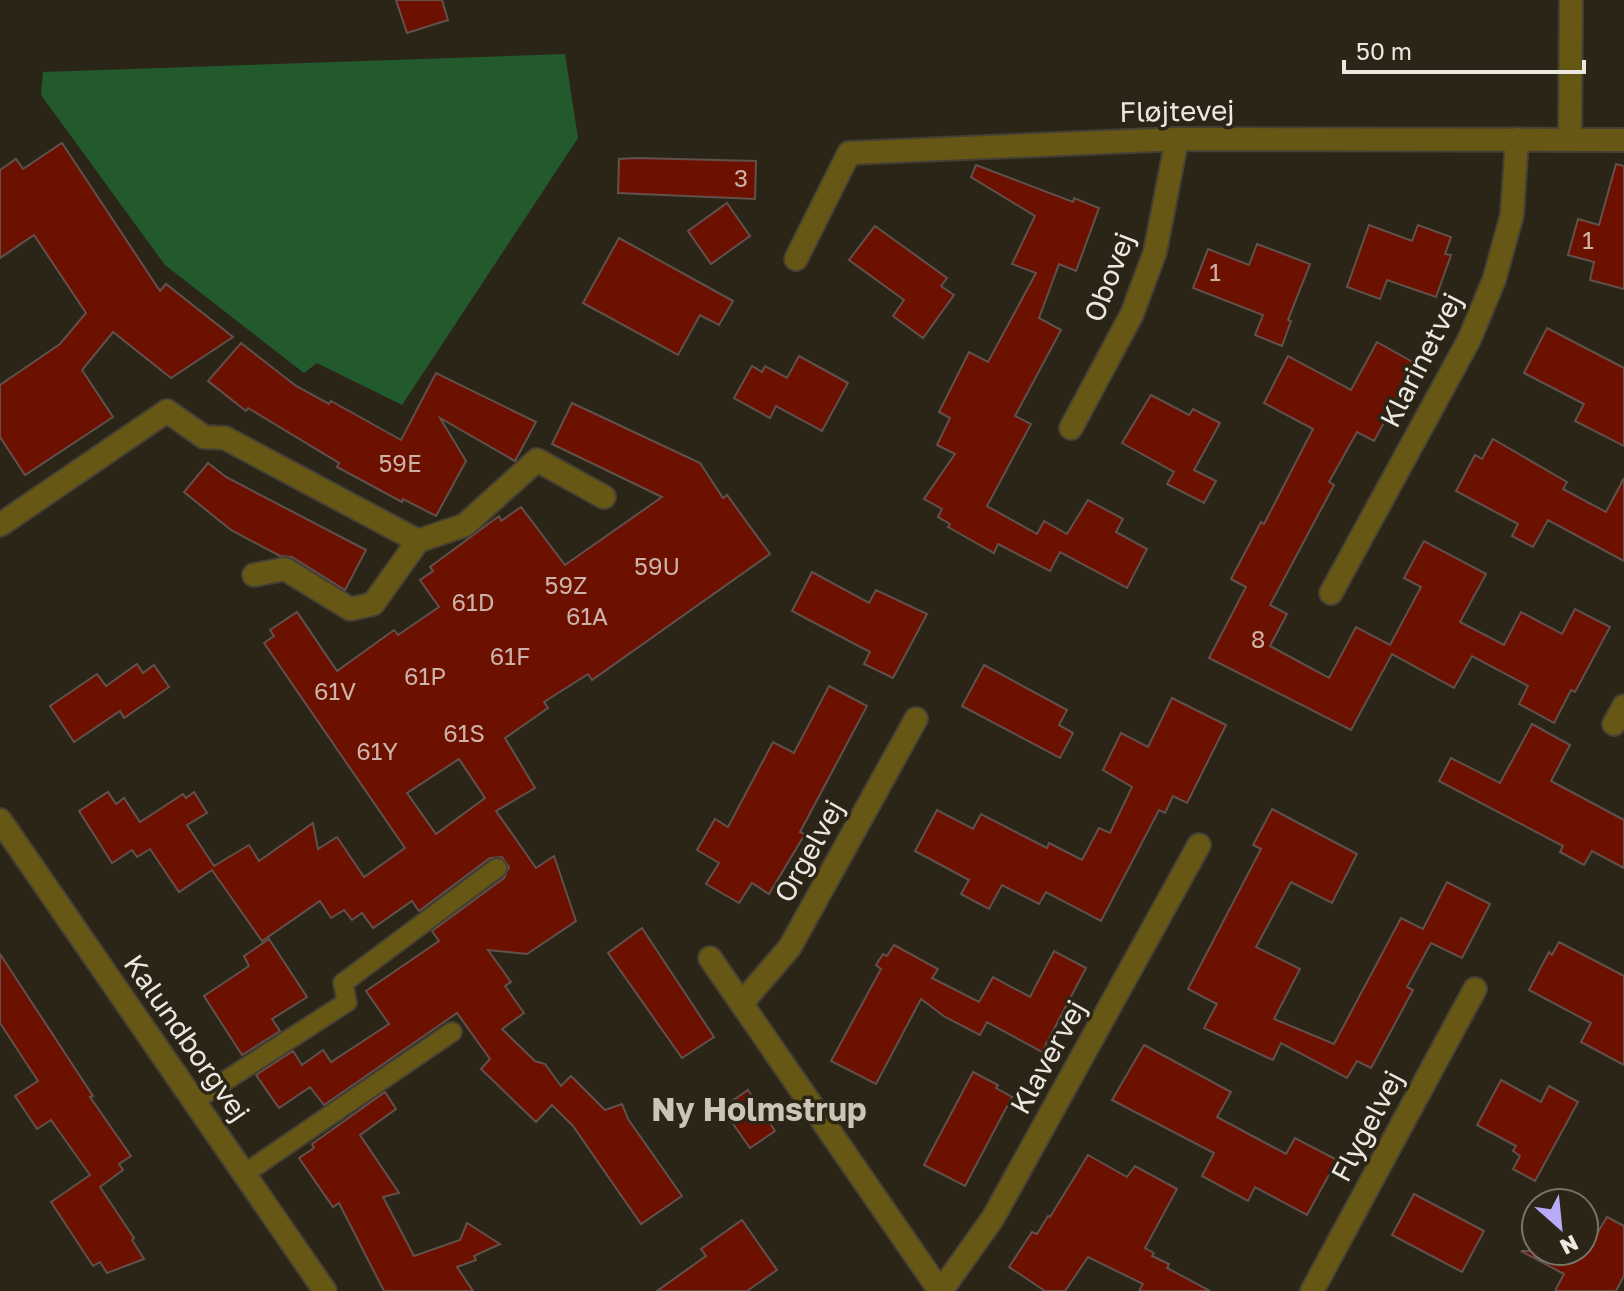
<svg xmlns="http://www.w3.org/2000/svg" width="1624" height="1291" viewBox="0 0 1624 1291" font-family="'Golos Text',sans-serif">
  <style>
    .green { fill: #235a2d }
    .building { fill: #6c1000; stroke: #61504c; stroke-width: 2; fill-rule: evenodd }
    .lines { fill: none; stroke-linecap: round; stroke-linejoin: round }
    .service-casing { stroke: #464034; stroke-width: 22 }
    .minor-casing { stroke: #464034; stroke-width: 26 }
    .tertiary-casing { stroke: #464034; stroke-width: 26 }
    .service { stroke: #675715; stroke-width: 18 }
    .minor { stroke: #675715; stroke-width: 22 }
    .tertiary { stroke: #675715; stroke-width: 22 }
    .labels { text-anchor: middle; stroke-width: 7; stroke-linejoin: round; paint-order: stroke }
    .number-label { font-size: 24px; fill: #ccb2a8 }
    .street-label { font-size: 28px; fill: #ece8e0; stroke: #2b2518 }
    .quarter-label { font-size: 32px; font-weight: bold; fill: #ccc5b5; stroke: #2b2518 }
  </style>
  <rect width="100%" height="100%" fill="#2b2518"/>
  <path class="green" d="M565,54L578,138L402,405L317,363L304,373L165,265L41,95L43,72Z"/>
  <g class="building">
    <path d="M396,0H442L448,20L407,33Z"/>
    <path d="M62,143L160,291L166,284L233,337L171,378L113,332L82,370L113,417L25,475L0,437V385L60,344L86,313L34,235L0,258V170L16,159L23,169Z"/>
    <path d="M637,158L756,161L755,199L618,193L619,159Z"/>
    <path d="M1616,164L1624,166V289L1590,280L1594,262L1568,255L1578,219L1599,225Z"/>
    <path d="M976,165L1073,202L1074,198L1099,208L1076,271L1059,264L1039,318L1061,330L1015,416L1031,424L987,506L1037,534L1044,521L1067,534L1088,500L1123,519L1116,532L1147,549L1127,588L1060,552L1050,571L998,544L994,553L948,527L950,524L938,517L942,509L924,499L955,454L937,445L950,418L939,412L969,352L988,362L1036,273L1012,264L1035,216L971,177Z"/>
    <path d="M727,203L750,236L711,264L688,231Z"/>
    <path d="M1369,225L1412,241L1418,225L1451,237L1445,254L1451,255L1436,297L1387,280L1380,299L1347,287Z"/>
    <path d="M875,226L947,278L941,286L954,295L923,338L893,316L904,300L849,260Z"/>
    <path d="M619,238L733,301L719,325L700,315L678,355L583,303Z"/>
    <path d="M1257,244L1310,264L1288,320L1291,321L1282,346L1255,335L1263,315L1193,288L1208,249L1249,265Z"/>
    <path d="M1547,328L1624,368V446L1575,421L1584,404L1524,373Z"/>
    <path d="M1377,342L1416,364L1374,441L1357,432L1329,482L1334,485L1270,605L1287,614L1270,646L1329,678L1356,627L1390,645L1421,587L1404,578L1424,541L1486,574L1460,622L1504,645L1521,612L1562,634L1575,609L1610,627L1575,692L1571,690L1554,723L1519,704L1528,686L1472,656L1454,688L1392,654L1351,730L1209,658L1246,587L1231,579L1261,522L1264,524L1313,429L1264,403L1288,356L1351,390Z"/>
    <path d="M241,343L296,386L329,404L331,401L401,440L436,373L536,422L515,461L440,418L466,461L436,516L403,499L402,502L337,467L339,463L248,408L246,411L208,381Z"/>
    <path d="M799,356L848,383L822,431L776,406L770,418L734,398L752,366L762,372L765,366L787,378Z"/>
    <path d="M1151,395L1189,415L1193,409L1220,423L1194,470L1216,481L1204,503L1167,484L1174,472L1122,443Z"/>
    <path d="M572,403L700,463L723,498L727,495L770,554L592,680L588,674L544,702L548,708L505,738L535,788L496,811L536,868L554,856L576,921L527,954L488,950L511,982L505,986L524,1013L502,1029L535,1061L545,1064L561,1086L571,1076L605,1110L622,1104L628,1119L682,1196L641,1224L573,1126L552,1105L536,1122L481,1069L490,1059L457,1013L324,1105L310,1087L279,1108L256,1075L293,1051L302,1065L323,1050L331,1062L389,1024L366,991L439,941L432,931L504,878L509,867L502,857L490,858L419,911L412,901L373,928L362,913L352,920L344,910L331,918L320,901L262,941L212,870L179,892L150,849L137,857L132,850L112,863L79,811L108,792L116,804L124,798L140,822L183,794L186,798L194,792L207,813L187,825L214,866L249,845L259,861L313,823L318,849L337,837L364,877L405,848L264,643L274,636L270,630L297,612L337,671L394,630L398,635L439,607L420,580L433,571L430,567L499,516L501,521L521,507L565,565L662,497L552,444ZM459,759L485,798L436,834L407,793Z"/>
    <path d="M1493,439L1567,482L1563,489L1606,512L1624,478V561L1548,520L1533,547L1512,536L1518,524L1456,491L1475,455L1482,459Z"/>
    <path d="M208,463L226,477L366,550L345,590L292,557L280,556L231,530L184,492Z"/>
    <path d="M812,572L869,603L876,590L927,614L893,678L864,664L870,652L792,611Z"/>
    <path d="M137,664L143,673L154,665L169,687L124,718L120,711L74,742L50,706L97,674L106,686Z"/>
    <path d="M984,665L1067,710L1059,725L1073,733L1060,758L962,706Z"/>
    <path d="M829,686L867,706L800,832L805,834L769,894L752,883L739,903L706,884L719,863L697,850L715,819L728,827L773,742L794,753Z"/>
    <path d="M1172,698L1226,725L1187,803L1173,796L1165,813L1159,810L1101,921L1046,892L1039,904L1002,885L989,909L961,894L969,880L915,851L937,810L973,829L981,814L1047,848L1049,843L1082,860L1099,828L1110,833L1132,787L1103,770L1121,733L1148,747Z"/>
    <path d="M1532,724L1570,745L1551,781L1624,820V868L1592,851L1584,865L1560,852L1563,846L1439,781L1451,758L1500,783Z"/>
    <path d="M1272,809L1357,854L1332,903L1291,882L1256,947L1300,969L1274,1019L1334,1044L1401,918L1423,929L1447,882L1490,904L1462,958L1431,943L1407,987L1413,990L1371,1068L1357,1061L1347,1078L1281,1043L1273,1060L1204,1028L1217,1004L1188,989L1261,849L1253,845Z"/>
    <path d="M642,928L714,1037L682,1058L608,953Z"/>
    <path d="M269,939L307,997L272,1019L280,1031L242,1055L204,996L249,966L244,956Z"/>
    <path d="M1559,942L1624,976V1065L1581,1042L1591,1023L1529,990L1549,952L1552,955Z"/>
    <path d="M894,945L938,969L932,978L979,1002L993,977L1030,997L1054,951L1086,968L1042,1052L987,1022L980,1035L945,1017L921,999L876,1084L831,1061L881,969L876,965L883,954L887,956Z"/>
    <path d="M0,954L93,1096L90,1097L131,1156L119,1164L123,1170L100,1187L134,1238L132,1240L144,1259L107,1273L100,1262L93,1266L51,1202L90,1175L51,1120L37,1129L15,1096L38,1081L0,1023Z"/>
    <path d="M1144,1045L1231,1092L1217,1117L1286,1154L1295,1138L1337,1160L1307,1215L1255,1187L1248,1201L1202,1176L1214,1153L1112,1100Z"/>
    <path d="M973,1072L998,1085L996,1088L1012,1097L965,1186L924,1165Z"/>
    <path d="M1501,1080L1541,1102L1549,1086L1578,1102L1535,1181L1513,1169L1520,1156L1513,1151L1516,1146L1477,1125Z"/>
    <path d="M748,1090L775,1131L750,1148L722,1108Z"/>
    <path d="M385,1092L396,1109L360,1135L399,1193L383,1197L414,1256L460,1240L467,1223L500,1244L474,1256L476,1260L457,1267L473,1291H384L339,1203L333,1207L299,1158L314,1148L312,1144Z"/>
    <path d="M1088,1155L1127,1177L1135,1166L1177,1189L1145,1248L1154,1253L1152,1256L1169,1264L1167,1268L1210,1291H1139L1143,1284L1088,1257L1065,1291H1045L1009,1267L1032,1232L1037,1234L1048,1216L1050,1217Z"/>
    <path d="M1414,1194L1484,1231L1462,1272L1392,1235Z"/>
    <path d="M1607,1217L1624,1226V1276L1616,1291H1555L1564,1274L1521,1251H1584V1224L1598,1232Z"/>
    <path d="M742,1220L777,1270L747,1291H657L706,1256L701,1249Z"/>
  </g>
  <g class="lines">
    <g class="service-casing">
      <g id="service">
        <path d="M194,1101L347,1002L343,983L497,868"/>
        <path d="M244,1174L452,1032"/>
      </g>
    </g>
    <g class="minor-casing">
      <g id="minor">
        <path d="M1570,139L1571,0"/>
        <path d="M796,259L849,153L1177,139L1624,140"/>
        <path d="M1071,428L1132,314L1155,252L1177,139"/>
        <path d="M0,525L167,411L204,437L225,438L418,541L465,525L537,460L604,497"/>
        <path d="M254,575L285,569L350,609L373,604L418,541"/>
        <path d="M1331,593L1469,340L1494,280L1512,215L1517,139"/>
        <path d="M1614,724L1624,706"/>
        <path d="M710,958L940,1291"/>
        <path d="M742,1003L790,947L916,719"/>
        <path d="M941,1291L993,1218L1199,845"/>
        <path d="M1312,1291L1475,989"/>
      </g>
    </g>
    <g class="tertiary-casing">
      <path id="tertiary" d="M0,820L325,1291"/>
    </g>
    <use href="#service" class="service"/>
    <use href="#minor" class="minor"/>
    <use href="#tertiary" class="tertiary"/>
  </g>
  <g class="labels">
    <g class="number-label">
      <text x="741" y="187">3</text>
      <text x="1588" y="249">1</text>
      <text x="1215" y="281">1</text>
      <text x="400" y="472">59E</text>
      <text x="657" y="575">59U</text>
      <text x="566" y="594">59Z</text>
      <text x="473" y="611">61D</text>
      <text x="587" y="625">61A</text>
      <text x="1258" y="648">8</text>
      <text x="510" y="665">61F</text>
      <text x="425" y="685">61P</text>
      <text x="335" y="700">61V</text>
      <text x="464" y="742">61S</text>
      <text x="377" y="760">61Y</text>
    </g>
    <g class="street-label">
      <text transform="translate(1177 111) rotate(-1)" y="10">Fløjtevej</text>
      <text transform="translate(1109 277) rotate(-69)" y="10">Obovej</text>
      <text transform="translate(1421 360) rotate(-63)" y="10">Klarinetvej</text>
      <text transform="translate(809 851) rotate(-61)" y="10">Orgelvej</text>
      <text transform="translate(187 1038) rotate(55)" y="10">Kalundborgvej</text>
      <text transform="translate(1048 1057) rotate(-61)" y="10">Klavervej</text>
      <text transform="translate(1367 1126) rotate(-62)" y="10">Flygelvej</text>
    </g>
    <g class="quarter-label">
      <text x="759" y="1121">Ny Holmstrup</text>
    </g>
  </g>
  <g transform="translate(1560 1227) rotate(153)"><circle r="38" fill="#2b2518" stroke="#787368" stroke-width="2"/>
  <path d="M0-6L14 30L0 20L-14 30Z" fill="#b7abf8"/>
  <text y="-12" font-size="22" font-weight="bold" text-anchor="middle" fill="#ece8e0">N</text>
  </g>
  <path d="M1344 60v12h240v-12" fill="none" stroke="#ece8e0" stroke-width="4"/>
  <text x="1356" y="60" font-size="24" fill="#ece8e0" stroke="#2b2518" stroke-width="6" paint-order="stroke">50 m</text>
</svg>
